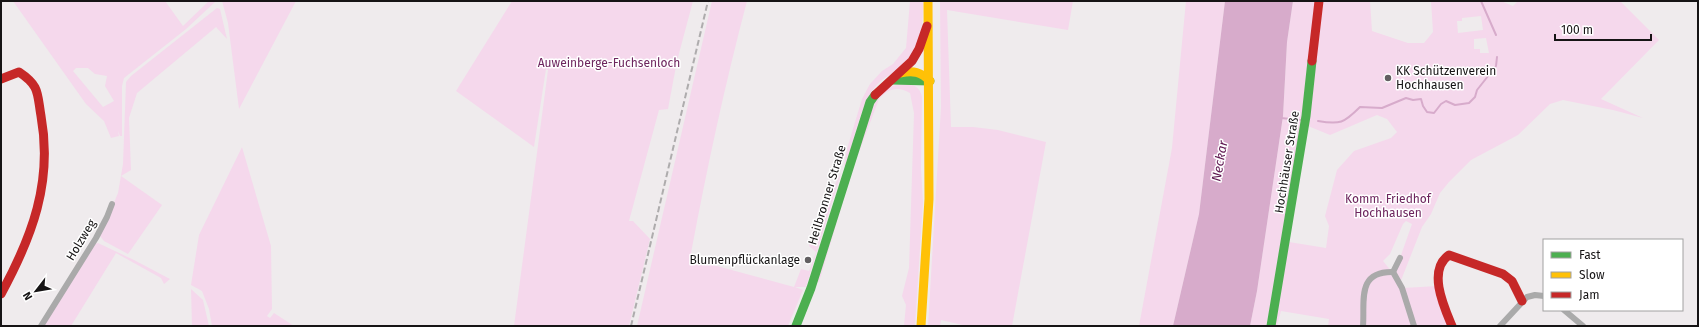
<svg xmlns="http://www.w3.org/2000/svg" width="1699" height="327" viewBox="0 0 1699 327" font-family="'Fira Sans',sans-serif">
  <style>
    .green { fill: #f5d8ec; fill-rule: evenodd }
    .water { fill: #d7abcb }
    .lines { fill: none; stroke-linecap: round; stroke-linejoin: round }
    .stream { stroke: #d7abcb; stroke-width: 2 }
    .street { stroke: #aaa; stroke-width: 6 }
    .fast { stroke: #4caf50; stroke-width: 9 }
    .slow { stroke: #ffc107; stroke-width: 9 }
    .jam { stroke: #c62828; stroke-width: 9 }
    .rail { stroke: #aeacad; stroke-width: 2; stroke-dasharray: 6 3; stroke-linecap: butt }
    .poi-dot { fill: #625f61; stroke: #fff; stroke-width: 1.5 }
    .labels { text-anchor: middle; stroke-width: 3; stroke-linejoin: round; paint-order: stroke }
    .park-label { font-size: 12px; fill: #6d255e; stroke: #fff }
    .poi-label { font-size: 12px; fill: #161415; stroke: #fff; text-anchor: start }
    .street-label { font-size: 12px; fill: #161415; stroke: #fff }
    .water-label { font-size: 13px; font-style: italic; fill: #5f1751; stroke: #fff }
  </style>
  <rect width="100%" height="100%" fill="#efebed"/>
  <g class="green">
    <path d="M13,1H165L183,26L209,1H216L186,29L124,78L122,86V136H120L118,131L119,136L111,138L104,121L86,104ZM76,68H88L95,74L107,76L105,86L114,101L103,107L73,71Z"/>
    <path d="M222,1H296L239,109L228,23Z"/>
    <path d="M512,1H693L677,61L668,109L659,110L629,221H633L650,239L629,326H514L548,70L546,69L534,147L456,91Z"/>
    <path d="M712,1H747C725,84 707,168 691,253L702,262L794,287L801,269L809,271L816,252L809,246C817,219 828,198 841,173L806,287H795L803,290L788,326H637Z"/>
    <path d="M910,1H923C923,26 922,54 899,69C890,75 881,79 875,87C859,109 854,140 847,165L844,166L847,149L862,99L870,84L882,71L893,64L906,48Z"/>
    <path d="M940,1H1073L1068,30L947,10L951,127H973L998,130L1046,142L1012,326H967L941,320L940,326H928L941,107Z"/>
    <path d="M1186,1H1225L1199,214L1173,326H1139L1172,148Z"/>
    <path d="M1293,1H1370L1372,31L1408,43H1424L1433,32L1431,1H1501L1513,6L1518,1H1617L1621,2L1659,40L1601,99L1643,118L1613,110L1563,100L1550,104L1518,135L1471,160L1449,182L1440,193L1431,214L1422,227L1400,283L1403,288L1438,286L1452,326H1328L1329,319L1281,311L1277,326H1274L1289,242L1326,248L1329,226L1325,216L1337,170L1354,151L1391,138L1397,132L1387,119L1377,115L1330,135L1308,126L1266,326H1250L1257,291L1283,116L1287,42ZM1481,16L1483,30L1458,33L1457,21H1462V18ZM1486,38L1489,53H1480V49H1474V39ZM1406,221L1412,224L1400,258L1392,272L1383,261L1390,254L1403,224Z"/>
    <path d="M217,8L220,9L227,39L216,27L137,93L129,118L131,170L121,176L162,205L128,254L104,241L100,236L118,193L123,164L126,82L131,76Z"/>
    <path d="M902,83C912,84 920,86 922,97L921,168L923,202L915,326H904L906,305L902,296L909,268L914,113L910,93C898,86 888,88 879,99L853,168L819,282H817L852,168L875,99C883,90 890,86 902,83Z"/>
    <path d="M242,147L271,246L272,309L267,316L270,318L274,313L294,326H212L209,309L202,291L191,285L199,235Z"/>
    <path d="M98,243L134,260L170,279L164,284L161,278L116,253L71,326H42L95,244Z"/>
    <path d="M191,289L203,300L209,326H192Z"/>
  </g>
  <path class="water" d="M1225,1H1293L1287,42L1283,116L1257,291L1250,326H1173L1199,214Z"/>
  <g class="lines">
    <g class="stream">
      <path d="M1481,1L1496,35"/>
      <path d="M1281,118L1300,120"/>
      <path d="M1318,121C1340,125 1344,123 1360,107L1382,108L1406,98L1413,100L1421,99L1423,106L1427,112L1434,113L1441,104L1446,101L1455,105L1469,103L1475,97L1477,90L1496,66L1497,57"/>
    </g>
    <g class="street">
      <path d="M1393,272L1402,288L1414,326"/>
      <path d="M1393,272L1400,258"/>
      <path d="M1564,310L1583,326"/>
      <path d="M41,326L96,238L107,217L112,204"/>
      <path d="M1363,326C1365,302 1356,271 1393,272"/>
      <path d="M1500,326L1527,297L1535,295L1544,296"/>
    </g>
    <g class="fast">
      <path d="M892,80L930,81"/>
      <path d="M796,326L811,288L870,102L875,95"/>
      <path d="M1271,326L1306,116L1312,61"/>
    </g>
    <g class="slow">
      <path d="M901,73C913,70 921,72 930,81"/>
      <path d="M921,326L929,199L928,1"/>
    </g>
    <g class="jam">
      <path d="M1312,61L1319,1"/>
      <path d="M1,79L19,72C40,86 37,93 41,116C53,182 32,237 1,294"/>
      <path d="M875,95L912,61L919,49L927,26"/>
      <path d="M1452,326C1444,307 1427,270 1449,255L1503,274L1512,281L1522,301"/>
    </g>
    <path class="rail" d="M631,326L708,1"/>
  </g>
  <g class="poi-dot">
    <circle cx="1388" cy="78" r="4"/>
    <circle cx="808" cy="260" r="4"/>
  </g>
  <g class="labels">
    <g class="park-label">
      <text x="609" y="67">Auweinberge-Fuchsenloch</text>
      <text x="1388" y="203">Komm. Friedhof<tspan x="1388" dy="14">Hochhausen</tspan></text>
    </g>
    <g class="poi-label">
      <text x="1396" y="75">KK Schützenverein<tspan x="1396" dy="14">Hochhausen</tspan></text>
      <text x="800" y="264" text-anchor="end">Blumenpflückanlage</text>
    </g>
    <g class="street-label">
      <text transform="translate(1287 162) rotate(-81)" y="4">Hochhäuser Straße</text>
      <text transform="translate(827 195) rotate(-73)" y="4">Heilbronner Straße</text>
      <text transform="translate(81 240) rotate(-59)" y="4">Holzweg</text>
    </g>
    <g class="water-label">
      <text transform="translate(1219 161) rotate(-80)" y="5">Neckar</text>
    </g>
  </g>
  <rect width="1699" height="327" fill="none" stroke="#161415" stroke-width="4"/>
  <rect x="1543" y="239" width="140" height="72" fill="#ffffff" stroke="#a2a1a1"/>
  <rect x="1551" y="252" width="20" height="6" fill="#4caf50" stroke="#a2a1a1"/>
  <text x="1579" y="259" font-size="12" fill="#161415">Fast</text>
  <rect x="1551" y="272" width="20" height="6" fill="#ffc107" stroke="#a2a1a1"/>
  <text x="1579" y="279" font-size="12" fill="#161415">Slow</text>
  <rect x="1551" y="292" width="20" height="6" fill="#c62828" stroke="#a2a1a1"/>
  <text x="1579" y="299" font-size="12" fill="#161415">Jam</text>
  <g transform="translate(36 291) rotate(239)" stroke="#ffffff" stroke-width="3" paint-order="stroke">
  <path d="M0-3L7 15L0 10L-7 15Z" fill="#161415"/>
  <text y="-6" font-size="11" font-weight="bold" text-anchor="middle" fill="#161415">N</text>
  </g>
  <path d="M1555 34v6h96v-6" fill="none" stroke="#161415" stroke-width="2"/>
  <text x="1561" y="34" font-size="12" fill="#161415" stroke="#ffffff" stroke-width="3" paint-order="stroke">100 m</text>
</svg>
